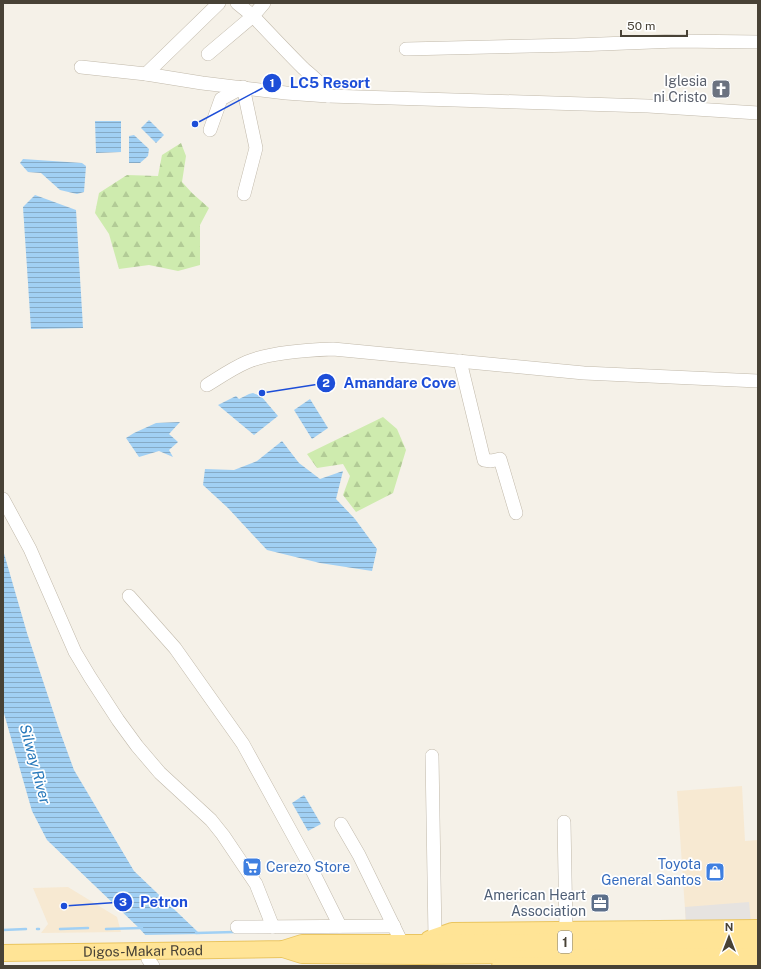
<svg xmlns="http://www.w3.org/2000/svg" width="761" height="969" viewBox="0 0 761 969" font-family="'Public Sans',sans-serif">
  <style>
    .commercial { fill: #f7e9d2 }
    .forest { fill: url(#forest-firs) }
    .parking { fill: #e6e3e0 }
    .water { fill: url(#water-rules) }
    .pier { fill: #f5f1e8 }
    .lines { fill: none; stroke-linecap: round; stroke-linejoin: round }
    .stream { stroke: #a1d0f4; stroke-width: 2.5 }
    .minor-casing { stroke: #c1b9aa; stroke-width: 14 }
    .major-casing { stroke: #eac560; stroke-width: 18 }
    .minor { stroke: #fff; stroke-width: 13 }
    .major { stroke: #ffe496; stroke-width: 16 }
    .labels { text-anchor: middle; stroke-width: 3.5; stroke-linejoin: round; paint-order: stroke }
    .shield { fill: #fff; stroke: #7f7b72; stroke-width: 1 }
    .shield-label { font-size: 13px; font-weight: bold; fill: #484236 }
    .worship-label { font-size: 14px; fill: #5b616d; stroke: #fff; text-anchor: end }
    .shop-label { font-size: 14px; fill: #366cbe; stroke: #fff; text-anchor: end }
    .service-label { font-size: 14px; fill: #4e5e75; stroke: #fff; text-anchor: end }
    .street-label { font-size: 14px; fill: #484236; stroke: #fff }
    .water-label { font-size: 15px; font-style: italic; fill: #2879bb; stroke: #fff }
    .leader { fill: none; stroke: #1d4ed8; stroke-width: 1.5 }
    .callout-dot { fill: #1d4ed8; stroke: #fff; stroke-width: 1.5 }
    .mark-label { font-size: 12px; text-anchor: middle; font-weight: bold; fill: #fff }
    .callout-label { font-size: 15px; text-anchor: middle; font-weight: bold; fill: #1d4ed8; stroke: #fff; stroke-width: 3.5; stroke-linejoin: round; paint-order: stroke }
  </style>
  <defs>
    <pattern id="forest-firs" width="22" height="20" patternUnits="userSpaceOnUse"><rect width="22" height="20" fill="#ceebae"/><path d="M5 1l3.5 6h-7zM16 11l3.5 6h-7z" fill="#b2cb96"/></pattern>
    <pattern id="water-rules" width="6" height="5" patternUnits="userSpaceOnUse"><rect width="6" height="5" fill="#a1d0f4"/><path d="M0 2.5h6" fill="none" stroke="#85aac6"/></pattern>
  </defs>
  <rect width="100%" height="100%" fill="#f5f1e8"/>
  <g class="commercial">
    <path d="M742,786L745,841L758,840V923L686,924L677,791Z"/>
    <path d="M68,887L117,917L121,932L41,933L48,924L33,888Z"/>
  </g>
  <g class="forest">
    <path d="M181,143L186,156L182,182L192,193L209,208L200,225V265L178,271L149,265L119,269L109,234L95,213L99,193L127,175L158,176L162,155Z"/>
    <path d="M383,417L397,429L406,450L393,493L356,512L343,495L350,476L343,464L317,468L307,454Z"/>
  </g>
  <path class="parking" d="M749,902L751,923L686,924L685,907Z"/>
  <g class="water">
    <path d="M149,120L164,135L156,143L141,128Z"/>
    <path d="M95,121H121V152L96,153Z"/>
    <path d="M134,135L149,149L148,156L140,163H129V136Z"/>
    <path d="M23,159L82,163L86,166L84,192L77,194L60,190L41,173L28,172L20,163Z"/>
    <path d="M35,195L76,210L83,328L31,329L23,207Z"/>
    <path d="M253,393L261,396L278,416L254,435L218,405L236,396L239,399L249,394Z"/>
    <path d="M310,399L328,428L312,439L294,410Z"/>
    <path d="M180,422L169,434L178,442L169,450L173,457L159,451L139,457L126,438L134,433L156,423Z"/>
    <path d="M282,441L299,463L320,479L343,471L336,499L355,519L377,549L372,571L320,563L267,550L228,508L203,485L205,469L234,470L257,461Z"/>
    <path d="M3,550L27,633L59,729L74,770L134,871L199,933L226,966H173L139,928L47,840L32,811L3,710Z"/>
    <path d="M304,795L321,824L308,831L292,803Z"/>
  </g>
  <path class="pier" d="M202,934L228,966H170L143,935Z"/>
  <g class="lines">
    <g class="stream">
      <path d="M37,929H39"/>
      <path d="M60,929L88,928"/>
      <path d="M106,929L142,928"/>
      <path d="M3,930L26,929"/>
      <path d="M196,933L235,932"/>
    </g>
    <g class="minor-casing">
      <g id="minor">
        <path d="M264,3L253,16C270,34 286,51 303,68C313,77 323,84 328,96"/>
        <path d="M406,49L576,45L677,41L758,42"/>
        <path d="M208,54L253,16L237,3"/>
        <path d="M81,67L146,74L202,83L286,93L328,96L648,106L758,113"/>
        <path d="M146,74L219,3"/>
        <path d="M210,130L221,99L243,87L256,148L244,194"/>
        <path d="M460,361L484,460L491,461L500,459L516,513"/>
        <path d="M207,385C220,377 233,368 247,362C271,352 307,350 333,349L584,373L758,381"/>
        <path d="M3,499L30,549L75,652L90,677L118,720L137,746L160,773L211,820L223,835L256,884L273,927"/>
        <path d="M129,596L175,648L243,744L310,866L340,926"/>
        <path d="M432,756L435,937"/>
        <path d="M564,822L566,930"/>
        <path d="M341,824L359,855L402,943"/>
        <path d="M237,927L394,926"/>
        <path d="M147,952L148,959L153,966"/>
      </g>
    </g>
    <g class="major-casing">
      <g id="major">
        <path d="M429,939L452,931L758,928"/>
        <path d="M283,949L302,955L418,956L758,952"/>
        <path id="s1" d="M3,953L283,949L302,943H418L758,940"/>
        <path d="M500,966L758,963"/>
      </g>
    </g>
    <use href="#minor" class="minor"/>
    <use href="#major" class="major"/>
  </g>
  <defs>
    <g id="church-square" transform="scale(1)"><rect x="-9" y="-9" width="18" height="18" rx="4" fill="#6b7280" stroke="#fff"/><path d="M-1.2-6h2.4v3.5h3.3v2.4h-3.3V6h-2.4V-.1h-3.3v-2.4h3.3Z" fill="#fff"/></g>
    <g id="supermarket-square" transform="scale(1)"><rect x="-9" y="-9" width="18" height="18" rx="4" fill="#3f7fe0" stroke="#fff"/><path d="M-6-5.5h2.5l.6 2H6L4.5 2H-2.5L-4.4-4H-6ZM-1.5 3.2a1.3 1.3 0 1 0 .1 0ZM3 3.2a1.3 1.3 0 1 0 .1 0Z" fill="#fff"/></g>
    <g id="shop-square" transform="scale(1)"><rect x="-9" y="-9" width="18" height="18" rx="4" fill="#3f7fe0" stroke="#fff"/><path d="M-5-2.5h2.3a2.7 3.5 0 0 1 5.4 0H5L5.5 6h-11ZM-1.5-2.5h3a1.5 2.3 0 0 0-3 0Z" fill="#fff"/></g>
    <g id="office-square" transform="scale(1)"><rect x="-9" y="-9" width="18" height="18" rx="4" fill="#5c6f8a" stroke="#fff"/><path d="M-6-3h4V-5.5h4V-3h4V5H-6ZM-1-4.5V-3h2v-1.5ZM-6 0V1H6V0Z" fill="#fff"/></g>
  </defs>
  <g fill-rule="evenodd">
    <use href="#church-square" x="721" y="89"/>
    <use href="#supermarket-square" x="252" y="867"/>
    <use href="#shop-square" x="715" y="872"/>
    <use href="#office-square" x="600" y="903"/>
  </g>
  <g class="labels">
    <rect class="shield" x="558" y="931" width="14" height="22" rx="3"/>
    <g class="shield-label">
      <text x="565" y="947">1</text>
    </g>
    <g class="worship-label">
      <text x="707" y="86">Iglesia<tspan x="707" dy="16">ni Cristo</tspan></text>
    </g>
    <g class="shop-label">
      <text x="701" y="869">Toyota<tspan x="701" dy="16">General Santos</tspan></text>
      <text x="266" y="872" text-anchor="start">Cerezo Store</text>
    </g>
    <g class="service-label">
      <text x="586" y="900">American Heart<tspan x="586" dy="16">Association</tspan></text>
    </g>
    <g class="street-label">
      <text dy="5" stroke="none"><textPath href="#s1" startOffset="140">Digos-Makar Road</textPath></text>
    </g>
    <g class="water-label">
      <text transform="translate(35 764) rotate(75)" y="5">Silway River</text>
    </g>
  </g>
  <path class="leader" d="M195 124L272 83M262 393L326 383M64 906L123 902"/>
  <g class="callout-dot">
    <circle cx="195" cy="124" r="4"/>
    <circle cx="262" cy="393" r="4"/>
    <circle cx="64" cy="906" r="4"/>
    <circle cx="272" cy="83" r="10"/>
    <circle cx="326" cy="383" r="10"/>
    <circle cx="123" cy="902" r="10"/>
  </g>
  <g class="mark-label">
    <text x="272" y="87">1</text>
    <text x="326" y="387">2</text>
    <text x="123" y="906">3</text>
  </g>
  <g class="callout-label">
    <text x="330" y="88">LC5 Resort</text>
    <text x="400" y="388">Amandare Cove</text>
    <text x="164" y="907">Petron</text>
  </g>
  <rect width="761" height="969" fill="none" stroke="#484236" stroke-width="8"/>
  <g transform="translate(729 937)" stroke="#ffffff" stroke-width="3" paint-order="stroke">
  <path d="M0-3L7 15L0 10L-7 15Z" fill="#484236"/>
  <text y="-6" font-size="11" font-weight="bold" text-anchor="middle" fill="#484236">N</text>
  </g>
  <path d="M621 30v6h66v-6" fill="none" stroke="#484236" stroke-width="2"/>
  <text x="627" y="30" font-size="12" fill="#484236" stroke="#ffffff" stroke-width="3" paint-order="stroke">50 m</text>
</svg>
